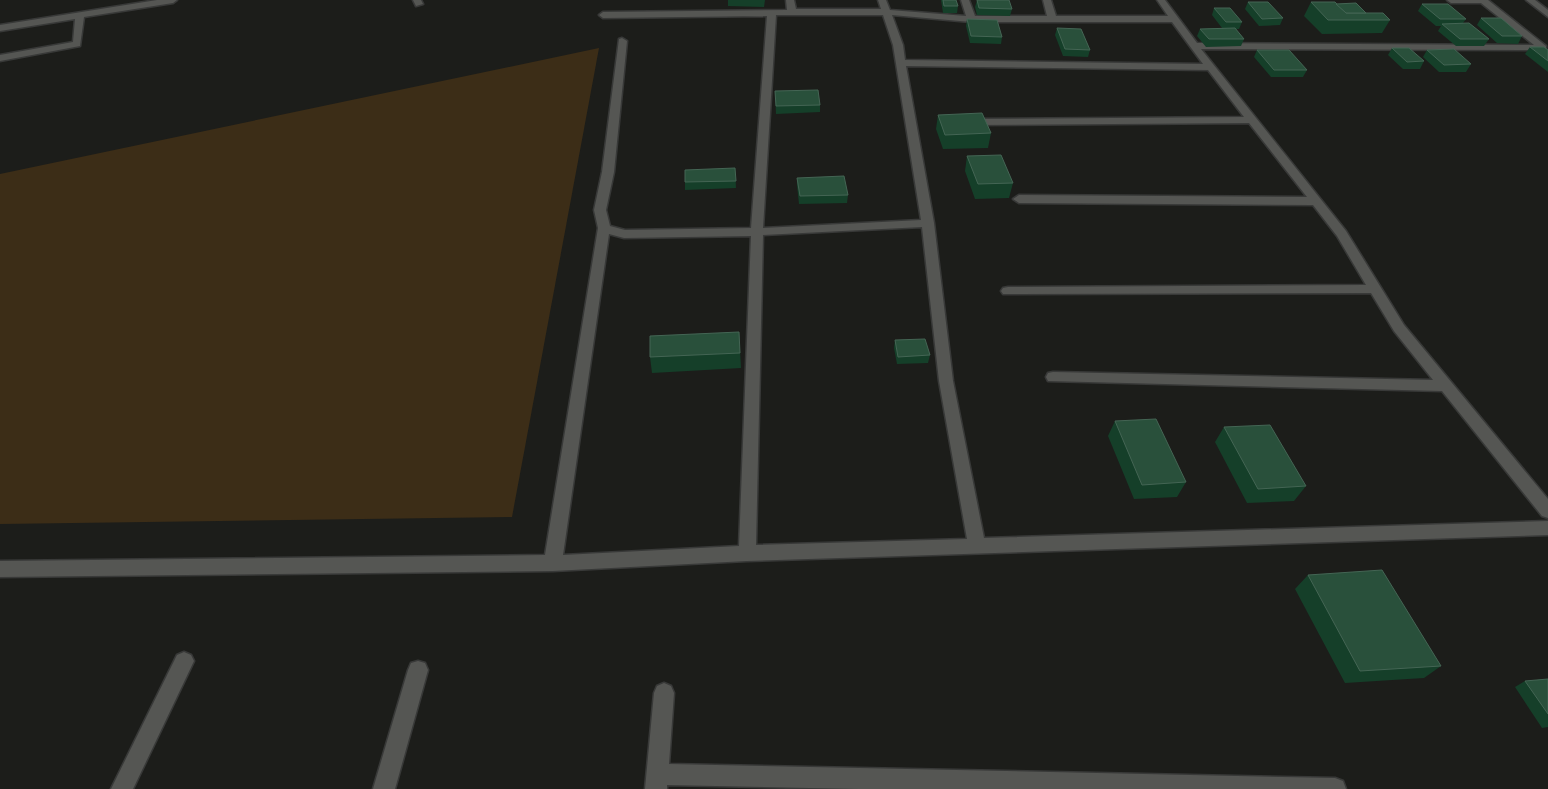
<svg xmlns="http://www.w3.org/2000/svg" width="1548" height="789" viewBox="0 0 1548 789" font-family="'PT Serif',serif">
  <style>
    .green { fill: #3c2d17 }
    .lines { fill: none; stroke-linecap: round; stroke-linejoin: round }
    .minor-casing { stroke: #383938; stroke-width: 3 }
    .minor { fill: #555653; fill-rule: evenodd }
    .wall { fill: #153f29 }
    .building { fill: #29503b; stroke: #446554 }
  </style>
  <rect width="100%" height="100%" fill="#1c1d1a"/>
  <path class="green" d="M599,48L512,517L0,524V174Z"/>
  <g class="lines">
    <g class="minor-casing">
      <g id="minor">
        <path d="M157,0H177L173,3L84,17L80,46L0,61V55L73,42L75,19L0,31V25Z"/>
        <path d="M413,0H421L423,4L416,6Z"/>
        <path d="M786,0H794L796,9H881L878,0H886L890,10L966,16L961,0H969L975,16H1047L1043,0H1051L1056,16H1168L1157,0H1165L1197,43L1534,45L1481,3H1451L1447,0H1488L1546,46V50L1201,49L1346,231L1404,325L1548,499V518L1542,516L1442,391L1048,381L1046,377L1048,373L1053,372L1433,380L1394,331L1371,293L1003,294L1001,291L1003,288L1008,287L1366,285L1337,236L1313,205L1019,203L1013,199L1019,195L1307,197L1249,123L966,125L961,122L966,119L1244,117L1208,70L906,66L934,223L953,381L984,538L1548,521V535L747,561L553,571L0,577V561L545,555L598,228L594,210L602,172L619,39L622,38L627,41L614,172L606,210L610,226L625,230L751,228L767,16L603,18L599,15L603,12L787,10ZM776,15H883L893,45L921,220L763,228ZM892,15L971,22H1172L1203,64L905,60L903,45ZM922,227L939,381L967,539L756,545L763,235ZM609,234L624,238L751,236L739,546L563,555Z"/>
        <path d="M1526,0H1535L1548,10V17Z"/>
        <path d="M184,652L191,655L194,661L133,789H111L177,655Z"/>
        <path d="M418,661L425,663L428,670L395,789H373L408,670L411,663Z"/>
        <path d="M664,683L671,686L674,693L669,764L1335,778L1343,781L1346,789H858L667,785V789H645L654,693L657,686Z"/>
      </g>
    </g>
    <use href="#minor" class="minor"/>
  </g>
  <g class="wall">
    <path d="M728,0H765L764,7L728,6Z"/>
    <path d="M941,0H956L958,6L957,13H943Z"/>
    <path d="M977,0L1012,9L1010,16L977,15L975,7Z"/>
    <path d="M1248,2L1283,18L1280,25L1259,26L1245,9Z"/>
    <path d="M1311,2L1336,4L1366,13L1390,20L1382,33L1322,34L1304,16Z"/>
    <path d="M1422,4L1466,19L1463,23L1489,39L1484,46H1456L1438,31L1441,26H1436L1418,11Z"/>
    <path d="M1214,8L1242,22L1239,29H1235L1244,39L1241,46L1206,47L1197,36L1200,29L1222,28L1212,15Z"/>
    <path d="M1481,18L1522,36L1518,44L1497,43L1477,25Z"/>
    <path d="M967,19L1002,37L1001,44L970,43L966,26Z"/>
    <path d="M1057,28L1090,50L1088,57L1063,56L1055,35Z"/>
    <path d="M1530,47L1548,50V72L1525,54Z"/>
    <path d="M1392,48L1424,61L1420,69H1403L1388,55Z"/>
    <path d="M1257,50L1307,70L1303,77H1271L1254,57Z"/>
    <path d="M1427,50L1471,64L1466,72H1439L1423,57Z"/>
    <path d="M775,91L820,105V112L776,114Z"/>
    <path d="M938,115L991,133L988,148L943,149L936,129Z"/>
    <path d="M967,156L1013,183L1009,198L975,199L965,171Z"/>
    <path d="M735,168L736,188L685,190V182Z"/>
    <path d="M797,178L848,195L847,203L799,204L797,185Z"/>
    <path d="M739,332L741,368L652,373L650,357Z"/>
    <path d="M895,340L930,355L928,363L897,364L894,348Z"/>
    <path d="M1115,421L1186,482L1177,497L1134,499L1108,436Z"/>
    <path d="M1224,427L1306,486L1294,501L1247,503L1215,442Z"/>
    <path d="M1308,575L1441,666L1424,678L1345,683L1295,589Z"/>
    <path d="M1548,679V727L1542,728L1515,687L1525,681Z"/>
  </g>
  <g class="building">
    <path d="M943,0H956L958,6H944Z"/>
    <path d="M977,0H1009L1012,9L979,8Z"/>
    <path d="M1248,2H1268L1283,18L1262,19Z"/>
    <path d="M1311,2H1335L1346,13H1383L1390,20H1328Z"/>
    <path d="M1356,3L1366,13H1346L1336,4Z"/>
    <path d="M1422,4H1448L1466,19H1440Z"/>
    <path d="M1214,8H1230L1242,22H1226Z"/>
    <path d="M1481,18H1501L1522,36H1502Z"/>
    <path d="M967,19L997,20L1002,37L971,36Z"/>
    <path d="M1469,23L1489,39H1460L1442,24Z"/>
    <path d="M1057,28L1081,29L1090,50L1065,49Z"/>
    <path d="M1235,28L1244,39H1209L1200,29Z"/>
    <path d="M1530,47H1544L1548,50V61Z"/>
    <path d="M1392,48H1409L1424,61L1407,62Z"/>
    <path d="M1454,49L1471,64L1444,65L1427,50Z"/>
    <path d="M1257,50H1289L1307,70H1274Z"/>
    <path d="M818,90L820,105L776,106L775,91Z"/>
    <path d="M982,113L991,133L945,135L938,115Z"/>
    <path d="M1001,155L1013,183L978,184L967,156Z"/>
    <path d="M735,168L736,181L685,182V170Z"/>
    <path d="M844,176L848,195L800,196L797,178Z"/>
    <path d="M739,332L740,353L650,357V336Z"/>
    <path d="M925,339L930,355L898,357L895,340Z"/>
    <path d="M1156,419L1186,482L1142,485L1115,421Z"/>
    <path d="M1270,425L1306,486L1258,489L1224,427Z"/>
    <path d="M1382,570L1441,666L1360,671L1308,575Z"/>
    <path d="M1548,679V714L1525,681Z"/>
  </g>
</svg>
